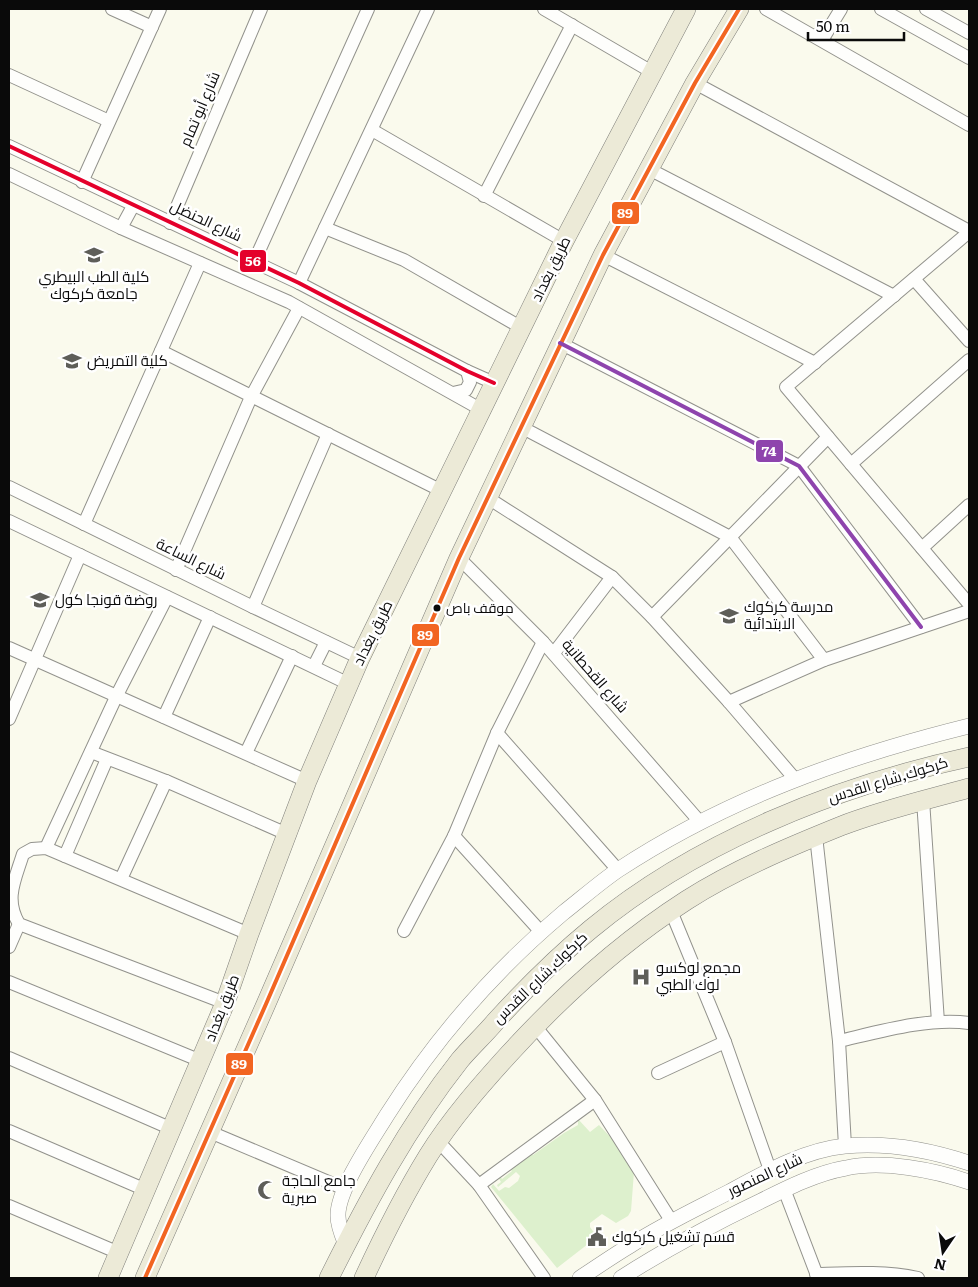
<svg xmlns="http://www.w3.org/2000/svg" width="978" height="1287" viewBox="0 0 978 1287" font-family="Literata,Cairo,serif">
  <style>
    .garden { fill: #ddf0cd }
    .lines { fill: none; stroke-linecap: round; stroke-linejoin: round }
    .minor-casing { stroke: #92928c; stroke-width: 14 }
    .tertiary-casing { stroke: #92928c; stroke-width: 16 }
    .primary-casing { stroke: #7f7f7a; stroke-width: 20 }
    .minor { stroke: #fefefc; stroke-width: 12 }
    .tertiary { stroke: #fefefc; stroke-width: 15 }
    .primary { stroke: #ecead7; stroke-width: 19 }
    .bus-1-casing { stroke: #fff; stroke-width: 8 }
    .bus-2-casing { stroke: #fff; stroke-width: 8 }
    .bus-3-casing { stroke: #fff; stroke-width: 8 }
    .bus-1 { stroke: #f26522; stroke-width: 4 }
    .bus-2 { stroke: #e4002b; stroke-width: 4 }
    .bus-3 { stroke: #8e44ad; stroke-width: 4 }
    .bus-dot { fill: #0a0a0a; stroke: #fff; stroke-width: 2 }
    .labels { text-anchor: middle; stroke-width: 5; stroke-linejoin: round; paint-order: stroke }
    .bus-label { font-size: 14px; fill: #0a0a0a; stroke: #fff; text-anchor: start }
    .street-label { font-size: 15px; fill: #0a0a0a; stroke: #fff }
    .poi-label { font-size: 15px; fill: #0a0a0a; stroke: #fff; text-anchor: start }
    .line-badge { stroke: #fff; stroke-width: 2 }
    .badge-label { font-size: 14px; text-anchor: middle; font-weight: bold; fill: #fff }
  </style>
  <rect width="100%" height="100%" fill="#fafaed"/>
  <path class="garden" d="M578,1119L590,1132L599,1125L617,1144L634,1172L631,1211L628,1216L616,1223L602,1214L590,1223V1227L597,1237L557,1268L491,1187L493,1184L499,1191L505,1187L509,1188L518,1181L520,1176L516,1172L498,1187L497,1185L501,1182L498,1177L500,1176L502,1179L512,1171L509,1168L529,1154L533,1155L564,1133L578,1125Z"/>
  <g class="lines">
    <g class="minor-casing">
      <g id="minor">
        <path d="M112,9L152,27"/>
        <path d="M544,9L652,72"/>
        <path d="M766,9L969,125"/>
        <path d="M881,9L969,58"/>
        <path d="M926,9L969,33"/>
        <path d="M822,40L841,9"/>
        <path d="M9,75L109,121"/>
        <path d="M695,83L969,231"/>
        <path d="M372,130L564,241"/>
        <path d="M9,146L299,283L467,371L494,383"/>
        <path d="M649,169L894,296"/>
        <path d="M9,174L121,228L289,302L482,410"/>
        <path d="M82,182L160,9"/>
        <path d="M484,196L572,25"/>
        <path d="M170,223L261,9"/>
        <path d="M121,228L133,206"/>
        <path d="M325,228L404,260L522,328"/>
        <path d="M969,232L786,387L969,604"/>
        <path d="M603,255L815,363"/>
        <path d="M254,262L368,9"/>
        <path d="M914,279L969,341"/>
        <path d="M299,283L428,9"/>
        <path d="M560,343L799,466L921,627"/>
        <path d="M161,351L442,491"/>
        <path d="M453,393L466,390L470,382L467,371"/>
        <path d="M521,427L730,537L824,660"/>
        <path d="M851,464L969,360"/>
        <path d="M9,487L253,607L360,658"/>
        <path d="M488,498L612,577L652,617L729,702L795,779"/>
        <path d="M9,521L349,684"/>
        <path d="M84,524L200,263"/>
        <path d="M922,548L969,505"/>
        <path d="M459,558L543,642L700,822"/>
        <path d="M176,570L251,397L299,308"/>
        <path d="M253,607L328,434"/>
        <path d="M652,617L828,437"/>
        <path d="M9,648L307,781"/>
        <path d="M554,653L612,577"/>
        <path d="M314,666L326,642"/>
        <path d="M729,702L824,660L969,611"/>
        <path d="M164,717L210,617"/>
        <path d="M9,719L80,555"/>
        <path d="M497,733L618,870"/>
        <path d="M91,752L166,781L287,834"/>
        <path d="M246,753L292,656"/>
        <path d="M923,800L938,1022"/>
        <path d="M454,836L541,932"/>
        <path d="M816,836L839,1041L845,1146"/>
        <path d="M46,848L117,695L167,597"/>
        <path d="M65,856L107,759"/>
        <path d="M121,879L166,781"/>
        <path d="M671,911L725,1042L770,1170"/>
        <path d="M404,931L454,836L497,733L543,642"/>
        <path d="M9,947L19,924"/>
        <path d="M9,982L201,1061"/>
        <path d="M225,1003L19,924C4,899 15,880 23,854L32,849L46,848L249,934"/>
        <path d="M535,1026L595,1100L672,1222"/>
        <path d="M839,1041C878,1032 930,1017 969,1023"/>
        <path d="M9,1058L172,1129"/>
        <path d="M658,1073L725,1042"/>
        <path d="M9,1131L146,1190"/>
        <path d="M210,1132L345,1189"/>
        <path d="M438,1141L479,1185L544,1278"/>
        <path d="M479,1185L595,1100"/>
        <path d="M784,1189L818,1278"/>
        <path d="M9,1206L119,1253"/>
        <path d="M816,1274C851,1273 884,1271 918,1278"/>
      </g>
    </g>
    <g class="tertiary-casing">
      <g id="tertiary">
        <path d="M346,1245C342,1235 338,1226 338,1216C337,1190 373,1138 387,1115C435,1039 494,971 563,913C581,899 599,883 618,870C726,799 844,757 969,726"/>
        <path d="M580,1278C597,1267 614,1255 631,1245C662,1225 696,1209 729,1192C764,1173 804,1150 845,1146C887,1142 930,1150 969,1163"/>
        <path d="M621,1278C666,1249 713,1224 761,1201C787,1188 817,1173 846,1168C883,1160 934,1170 969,1182"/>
      </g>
    </g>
    <g class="primary-casing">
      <g id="primary">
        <path d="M108,1278L225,1003L249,934L307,781L360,658L564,241L686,9"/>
        <path d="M145,1278L266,1004L459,558L603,255L695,83L739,9"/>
        <path d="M329,1278C367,1202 407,1127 460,1060C471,1047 484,1035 495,1022C525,989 557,957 591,929C696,842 837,786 969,757"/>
        <path d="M364,1278C383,1237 404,1195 428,1156C451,1119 480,1086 509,1054C562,996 620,943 687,900C734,870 789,847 841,826C882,810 926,800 969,788"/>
      </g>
    </g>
    <use href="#minor" class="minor"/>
    <use href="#tertiary" class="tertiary"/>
    <use href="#primary" class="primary"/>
    <g class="bus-1-casing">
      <path id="bus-1" d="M145,1278L266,1004L459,558L603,255L695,83L739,9"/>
    </g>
    <g class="bus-2-casing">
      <path id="bus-2" d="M9,146L299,283L467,371L494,383"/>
    </g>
    <g class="bus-3-casing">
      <path id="bus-3" d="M560,343L799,466L921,627"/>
    </g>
    <use href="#bus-1" class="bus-1"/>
    <use href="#bus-2" class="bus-2"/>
    <use href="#bus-3" class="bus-3"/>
  </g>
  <defs>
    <g id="university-bare" transform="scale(1.5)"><path d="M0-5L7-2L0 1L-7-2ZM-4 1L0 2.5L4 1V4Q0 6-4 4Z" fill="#5e5e59" stroke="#fff" stroke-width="2.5" paint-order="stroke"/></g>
    <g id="school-bare" transform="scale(1.5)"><path d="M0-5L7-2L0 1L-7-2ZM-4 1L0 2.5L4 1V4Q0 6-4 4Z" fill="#5e5e59" stroke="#fff" stroke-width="2.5" paint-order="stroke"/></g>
    <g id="hospital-bare" transform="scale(1.5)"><path d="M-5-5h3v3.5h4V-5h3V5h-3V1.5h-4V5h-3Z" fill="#5e5e59" stroke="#fff" stroke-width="2.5" paint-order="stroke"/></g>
    <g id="mosque-bare" transform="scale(1.5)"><path d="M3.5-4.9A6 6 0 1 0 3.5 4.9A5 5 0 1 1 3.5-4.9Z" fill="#5e5e59" stroke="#fff" stroke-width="2.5" paint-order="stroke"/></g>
    <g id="civic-bare" transform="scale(1.5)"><path d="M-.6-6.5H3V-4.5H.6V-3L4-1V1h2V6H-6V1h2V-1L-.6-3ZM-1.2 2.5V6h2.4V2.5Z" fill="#5e5e59" stroke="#fff" stroke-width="2.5" paint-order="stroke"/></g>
  </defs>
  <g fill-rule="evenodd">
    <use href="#university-bare" x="94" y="255"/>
    <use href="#university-bare" x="72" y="361"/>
    <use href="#school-bare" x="40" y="600"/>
    <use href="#school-bare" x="729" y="616"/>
    <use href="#hospital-bare" x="641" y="977"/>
    <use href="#mosque-bare" x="267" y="1190"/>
    <use href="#civic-bare" x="597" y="1237"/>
  </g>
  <circle class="bus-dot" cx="437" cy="608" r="4.5"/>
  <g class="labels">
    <g class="bus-label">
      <text x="446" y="613">موقف باص</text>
    </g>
    <g class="street-label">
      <text transform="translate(200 109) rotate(-67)" y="5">شارع أبو تمام</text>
      <text transform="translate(206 221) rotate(25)" y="5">شارع الحنضل</text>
      <text transform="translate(551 269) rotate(-64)" y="5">طريق بغداد</text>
      <text transform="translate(191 559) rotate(26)" y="5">شارع الساعة</text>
      <text transform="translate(373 633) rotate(-64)" y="5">طريق بغداد</text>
      <text transform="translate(595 676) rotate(49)" y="5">شارع القحطانية</text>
      <text transform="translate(888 780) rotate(-17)" y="5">كركوك,شارع القدس</text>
      <text transform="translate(540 978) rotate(-44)" y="5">كركوك,شارع القدس</text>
      <text transform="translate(222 1008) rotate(-69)" y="5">طريق بغداد</text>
      <text transform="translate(765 1175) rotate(-25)" y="5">شارع المنصور</text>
    </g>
    <g class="poi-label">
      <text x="94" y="282" text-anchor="middle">كلية الطب البيطري<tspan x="94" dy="17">جامعة كركوك</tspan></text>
      <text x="87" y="366">كلية التمريض</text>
      <text x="55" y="605">روضة قونجا كول</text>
      <text x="744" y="612">مدرسة كركوك<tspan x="744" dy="17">الابتدائية</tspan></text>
      <text x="656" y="973">مجمع لوكسو<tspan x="656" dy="17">لوك الطبي</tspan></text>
      <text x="282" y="1186">جامع الحاجة<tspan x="282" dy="17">صبرية</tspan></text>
      <text x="612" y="1242">قسم تشغيل كركوك</text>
    </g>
  </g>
  <g class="line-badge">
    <rect x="611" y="201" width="29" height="24" rx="5" fill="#f26522"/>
    <rect x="239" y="249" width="28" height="24" rx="5" fill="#e4002b"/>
    <rect x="755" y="439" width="29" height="24" rx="5" fill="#8e44ad"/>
    <rect x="411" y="623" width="29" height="24" rx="5" fill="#f26522"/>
    <rect x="225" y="1052" width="29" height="24" rx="5" fill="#f26522"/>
  </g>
  <g class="badge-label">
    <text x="625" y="218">89</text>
    <text x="253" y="266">56</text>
    <text x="769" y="456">74</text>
    <text x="425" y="640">89</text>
    <text x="239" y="1069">89</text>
  </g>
  <rect width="978" height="1287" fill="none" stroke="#0a0a0a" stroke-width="20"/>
  <g transform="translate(943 1252) rotate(193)" stroke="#ffffff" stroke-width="4" paint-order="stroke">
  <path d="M0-4L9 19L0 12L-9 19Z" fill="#0a0a0a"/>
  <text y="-8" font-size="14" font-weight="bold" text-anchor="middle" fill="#0a0a0a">N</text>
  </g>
  <path d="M808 32v8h96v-8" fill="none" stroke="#0a0a0a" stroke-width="2.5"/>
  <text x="816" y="32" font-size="15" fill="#0a0a0a" stroke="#ffffff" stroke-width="4" paint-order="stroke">50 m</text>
</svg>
